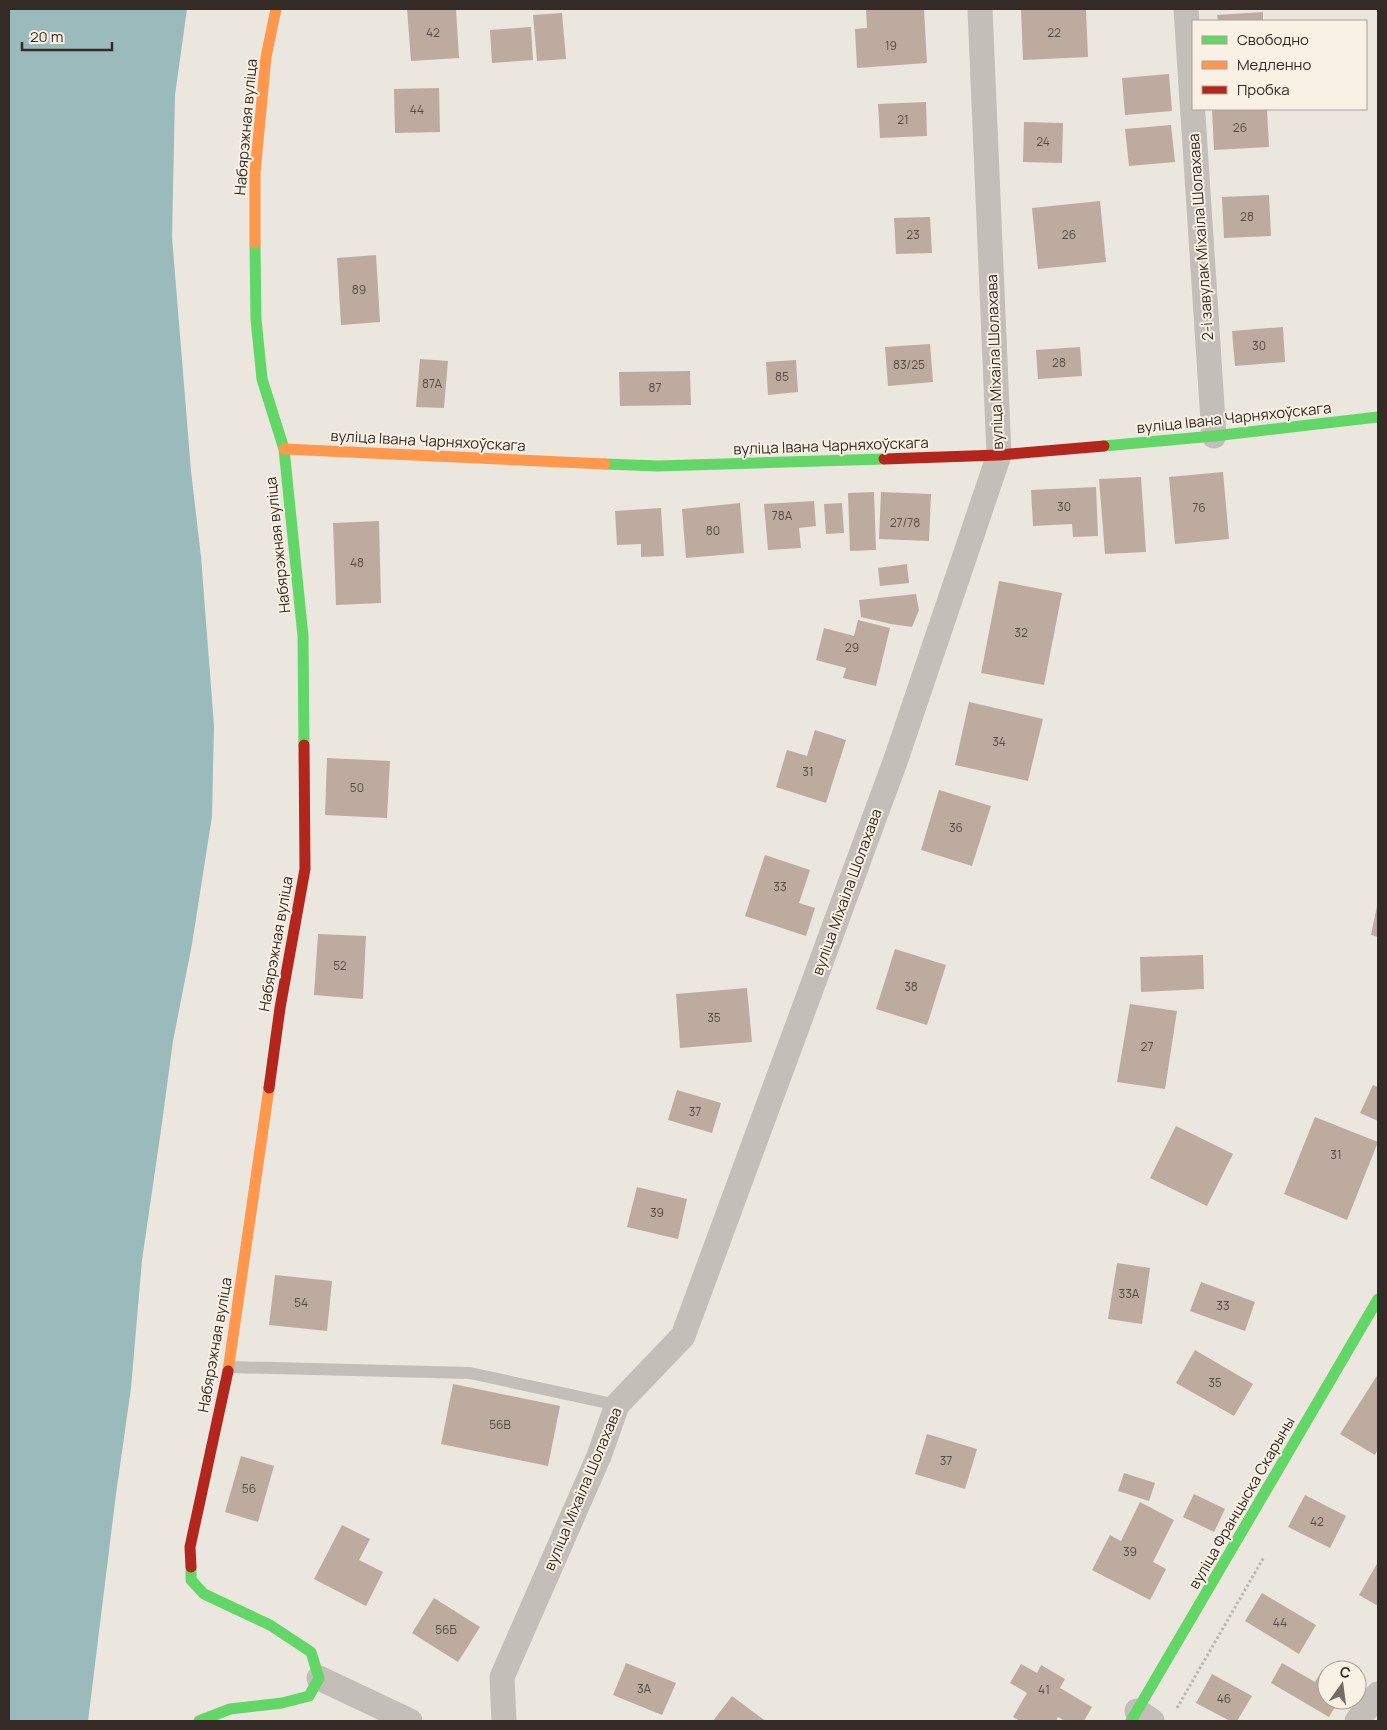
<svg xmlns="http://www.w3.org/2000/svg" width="1387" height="1730" viewBox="0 0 1387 1730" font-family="Manrope,sans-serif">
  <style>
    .water { fill: #9ababc }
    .building { fill: #beaba0 }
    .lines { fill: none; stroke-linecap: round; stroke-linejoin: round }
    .path { stroke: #bcb6b0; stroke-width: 3; stroke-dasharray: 2.5 2.5; stroke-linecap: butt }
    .lane { stroke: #c3beb7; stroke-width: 12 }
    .street { stroke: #c3beb7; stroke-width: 25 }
    .fast { stroke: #63d668; stroke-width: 11 }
    .slow { stroke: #ff974d; stroke-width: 11 }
    .jam { stroke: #b3261e; stroke-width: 11 }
    .labels { text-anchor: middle; stroke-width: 4; stroke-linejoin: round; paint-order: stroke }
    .number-label { font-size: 12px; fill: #564b44 }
    .street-label { font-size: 15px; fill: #342b26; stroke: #f9f1e4 }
  </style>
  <rect width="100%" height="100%" fill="#ebe6de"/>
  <path class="water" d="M9,9H187L175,95L172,237L191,471L201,557L214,726L212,816L192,944L173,1041L161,1130L142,1260L131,1388L116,1494L88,1721H9Z"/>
  <g class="building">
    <path d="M407,9H456L459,58L411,61Z"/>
    <path d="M866,9H924L927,63L857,68L855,29L867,28Z"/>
    <path d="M1021,9H1086L1088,57L1023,60Z"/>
    <path d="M1263,12V21H1218L1217,15Z"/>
    <path d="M562,13L566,59L537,61L533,15Z"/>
    <path d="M531,27L533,60L492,63L490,30Z"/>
    <path d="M1169,74L1172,111L1125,115L1122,78Z"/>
    <path d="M439,88L440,132L395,133L394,89Z"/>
    <path d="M926,102L927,136L880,138L878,104Z"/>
    <path d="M1212,109H1267L1269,147L1214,150Z"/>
    <path d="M1024,122L1063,123L1062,163L1023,162Z"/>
    <path d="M1171,125L1175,162L1129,166L1125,129Z"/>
    <path d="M1269,195L1271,236L1224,238L1222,197Z"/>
    <path d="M1100,201L1106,262L1038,269L1032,208Z"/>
    <path d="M930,217L932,253L896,254L894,218Z"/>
    <path d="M376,255L380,322L341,325L337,258Z"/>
    <path d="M1283,327L1285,362L1235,366L1232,331Z"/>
    <path d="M930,344L933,382L888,386L885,347Z"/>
    <path d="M1080,347L1082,376L1038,379L1036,350Z"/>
    <path d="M420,359L448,361L444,408L416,407Z"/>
    <path d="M796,360L798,392L768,395L766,362Z"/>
    <path d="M690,371L691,405L620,406L619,372Z"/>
    <path d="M1223,472L1229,539L1175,544L1169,477Z"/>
    <path d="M1141,477L1146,552L1105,554L1099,479Z"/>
    <path d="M1096,487L1098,536L1073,537L1072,524L1033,526L1031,490Z"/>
    <path d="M874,492L876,550L850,551L848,493Z"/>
    <path d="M881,492L931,494L929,541L879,539Z"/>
    <path d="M814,501L816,526L799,528L801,548L768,550L764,504Z"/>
    <path d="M740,503L744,553L686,558L682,509Z"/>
    <path d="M842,503L844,533L826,534L824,504Z"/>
    <path d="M661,508L664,556L641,557V544L617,545L615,511Z"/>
    <path d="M379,521L381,603L336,605L333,523Z"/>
    <path d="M907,564L909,583L880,586L878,568Z"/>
    <path d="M999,581L1062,593L1044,685L981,673Z"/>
    <path d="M916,594L919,610L912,627L891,624L861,617L859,600Z"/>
    <path d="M858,620L890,628L876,686L843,678L846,668L816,660L824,628L854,636Z"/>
    <path d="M969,702L1043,719L1028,781L955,765Z"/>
    <path d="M815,730L846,740L826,803L776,787L787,750L807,756Z"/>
    <path d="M327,758L390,761L387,818L325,815Z"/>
    <path d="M939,790L991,806L972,866L921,850Z"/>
    <path d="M765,855L810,870L799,903L815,908L806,936L745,916Z"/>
    <path d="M1377,906H1378V937L1371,935Z"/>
    <path d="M318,934L366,936L363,999L314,995Z"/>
    <path d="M895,949L946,965L927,1025L876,1009Z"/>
    <path d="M1203,955L1204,989L1141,992L1140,957Z"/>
    <path d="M747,988L752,1042L680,1048L676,994Z"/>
    <path d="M1130,1004L1177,1011L1165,1089L1117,1082Z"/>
    <path d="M1373,1085L1378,1087V1121L1360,1113Z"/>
    <path d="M677,1090L721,1103L712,1133L668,1120Z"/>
    <path d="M1315,1117L1378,1142L1347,1220L1284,1194Z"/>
    <path d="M1176,1126L1233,1154L1207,1206L1150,1178Z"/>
    <path d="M637,1187L687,1199L678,1239L627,1227Z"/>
    <path d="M1117,1263L1150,1268L1142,1324L1108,1319Z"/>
    <path d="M275,1275L332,1281L327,1331L269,1325Z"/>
    <path d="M1201,1282L1255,1302L1245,1331L1190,1311Z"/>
    <path d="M1195,1350L1253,1384L1234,1416L1176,1383Z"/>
    <path d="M1378,1374V1449L1375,1455L1340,1434Z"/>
    <path d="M453,1384L560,1406L548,1466L441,1444Z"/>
    <path d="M927,1434L977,1449L965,1489L915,1474Z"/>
    <path d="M241,1456L274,1466L258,1522L225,1512Z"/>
    <path d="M1124,1473L1155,1483L1149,1501L1118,1491Z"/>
    <path d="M1194,1494L1225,1509L1214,1532L1183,1517Z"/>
    <path d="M1305,1495L1346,1516L1330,1548L1288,1527Z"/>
    <path d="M1140,1502L1174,1520L1153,1562L1166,1569L1150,1600L1092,1570L1110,1535L1121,1541Z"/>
    <path d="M342,1525L370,1539L359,1560L383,1572L366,1606L314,1579Z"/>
    <path d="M1378,1562V1606L1359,1595Z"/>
    <path d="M1262,1593L1316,1625L1299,1654L1245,1621Z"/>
    <path d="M434,1598L480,1627L458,1662L412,1633Z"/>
    <path d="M626,1663L676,1683L662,1715L613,1695Z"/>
    <path d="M1282,1663L1315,1682L1322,1670L1327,1673V1700H1339L1329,1717L1271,1683Z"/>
    <path d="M1021,1664L1037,1673L1041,1665L1065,1679L1060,1688L1092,1707L1084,1721H1065L1058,1717L1056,1721H1020L1013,1717L1027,1693L1010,1683Z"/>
    <path d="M1212,1674L1252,1696L1237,1721H1230L1196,1703Z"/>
    <path d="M732,1696L760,1717L766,1721H713Z"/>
  </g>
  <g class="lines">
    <path class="path" d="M1177,1708L1264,1557"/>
    <path class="lane" d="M229,1367L470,1373L617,1405"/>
    <g class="street">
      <path d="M1186,9L1214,436"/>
      <path d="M319,1678L410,1721"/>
      <path d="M1137,1711L1152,1721"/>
      <path d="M504,1721L502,1677L599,1456L617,1405L683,1336L895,762L999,455L980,9"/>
      <path d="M1357,1721L1378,1694"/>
    </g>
    <g class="fast">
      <path d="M255,243L256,319L262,379L284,449L303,636L304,745"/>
      <path d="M1104,446L1214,436L1378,417"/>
      <path d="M605,464L658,466L884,459"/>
      <path d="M191,1567V1580L204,1594L270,1625L311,1652L319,1678L309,1696L282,1703L230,1709L199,1721"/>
      <path d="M1131,1721L1378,1299"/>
    </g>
    <g class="slow">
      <path d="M255,243V173L266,57L276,9"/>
      <path d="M284,449L605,464"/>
      <path d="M228,1371L269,1088"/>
    </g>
    <g class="jam">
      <path d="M884,459L999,455L1104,446"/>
      <path d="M269,1088L280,1008L305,869L304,745"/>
      <path d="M191,1567L190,1547L228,1371"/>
    </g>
  </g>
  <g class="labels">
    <g class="number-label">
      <text x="433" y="37">42</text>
      <text x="1054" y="37">22</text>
      <text x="891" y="50">19</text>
      <text x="417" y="114">44</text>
      <text x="903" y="124">21</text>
      <text x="1240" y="132">26</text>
      <text x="1043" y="146">24</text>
      <text x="1247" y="221">28</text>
      <text x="913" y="239">23</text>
      <text x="1069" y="239">26</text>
      <text x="359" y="294">89</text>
      <text x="1259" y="350">30</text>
      <text x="1059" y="367">28</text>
      <text x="909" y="369">83/25</text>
      <text x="782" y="381">85</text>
      <text x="432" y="388">87А</text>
      <text x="655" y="392">87</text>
      <text x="1064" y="511">30</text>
      <text x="1199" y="512">76</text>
      <text x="782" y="520">78А</text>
      <text x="905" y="527">27/78</text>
      <text x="713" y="535">80</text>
      <text x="357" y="567">48</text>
      <text x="1021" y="637">32</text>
      <text x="852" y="652">29</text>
      <text x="999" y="746">34</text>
      <text x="808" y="776">31</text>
      <text x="357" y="792">50</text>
      <text x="956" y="832">36</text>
      <text x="780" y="891">33</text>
      <text x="340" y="970">52</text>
      <text x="911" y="991">38</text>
      <text x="714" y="1022">35</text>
      <text x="1147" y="1051">27</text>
      <text x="695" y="1116">37</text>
      <text x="1336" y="1159">31</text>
      <text x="657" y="1217">39</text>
      <text x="1129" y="1298">33А</text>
      <text x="301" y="1307">54</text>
      <text x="1223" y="1310">33</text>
      <text x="1215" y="1387">35</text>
      <text x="500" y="1429">56В</text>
      <text x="946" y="1465">37</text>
      <text x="249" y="1493">56</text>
      <text x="1317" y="1526">42</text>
      <text x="1130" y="1556">39</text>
      <text x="1280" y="1627">44</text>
      <text x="446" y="1634">56Б</text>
      <text x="644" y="1693">3А</text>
      <text x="1044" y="1694">41</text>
      <text x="1224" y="1703">46</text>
    </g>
    <g class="street-label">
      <text transform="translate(246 127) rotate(-85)" y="5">Набярэжная вуліца</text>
      <text transform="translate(1201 237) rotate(-94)" y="5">2-і завулак Міхаіла Шолахава</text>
      <text transform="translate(995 362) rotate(-92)" y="5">вуліца Міхаіла Шолахава</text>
      <text transform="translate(1234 418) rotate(-6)" y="5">вуліца Івана Чарняхоўскага</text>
      <text transform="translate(428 441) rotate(3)" y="5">вуліца Івана Чарняхоўскага</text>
      <text transform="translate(831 446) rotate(-2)" y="5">вуліца Івана Чарняхоўскага</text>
      <text transform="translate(278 545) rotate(-96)" y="5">Набярэжная вуліца</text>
      <text transform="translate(847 892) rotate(-70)" y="5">вуліца Міхаіла Шолахава</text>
      <text transform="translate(276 944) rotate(-80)" y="5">Набярэжная вуліца</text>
      <text transform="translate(215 1345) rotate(-80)" y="5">Набярэжная вуліца</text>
      <text transform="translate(583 1489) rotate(-67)" y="5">вуліца Міхаіла Шолахава</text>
      <text transform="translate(1242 1503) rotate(-60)" y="5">вуліца Францыска Скарыны</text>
    </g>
  </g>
  <rect width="1387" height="1730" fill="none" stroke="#342b26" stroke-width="20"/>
  <rect x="1192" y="20" width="175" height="90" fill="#f9f1e4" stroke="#aaa298"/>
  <rect x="1202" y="36" width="25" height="8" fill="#63d668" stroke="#aaa298"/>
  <text x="1237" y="45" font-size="15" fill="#342b26">Свободно</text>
  <rect x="1202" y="61" width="25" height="8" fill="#ff974d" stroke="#aaa298"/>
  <text x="1237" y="70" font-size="15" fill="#342b26">Медленно</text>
  <rect x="1202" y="86" width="25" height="8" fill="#b3261e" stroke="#aaa298"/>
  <text x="1237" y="95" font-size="15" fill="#342b26">Пробка</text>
  <g transform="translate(1342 1685) rotate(14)"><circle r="24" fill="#f9f1e4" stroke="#aaa298"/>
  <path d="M0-4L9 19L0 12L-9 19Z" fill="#746c66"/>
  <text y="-8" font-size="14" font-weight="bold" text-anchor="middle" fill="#342b26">С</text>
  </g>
  <path d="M22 42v8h90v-8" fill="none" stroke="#342b26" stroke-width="2.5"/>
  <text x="30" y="42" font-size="15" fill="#342b26" stroke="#f9f1e4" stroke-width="4" paint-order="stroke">20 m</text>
</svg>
